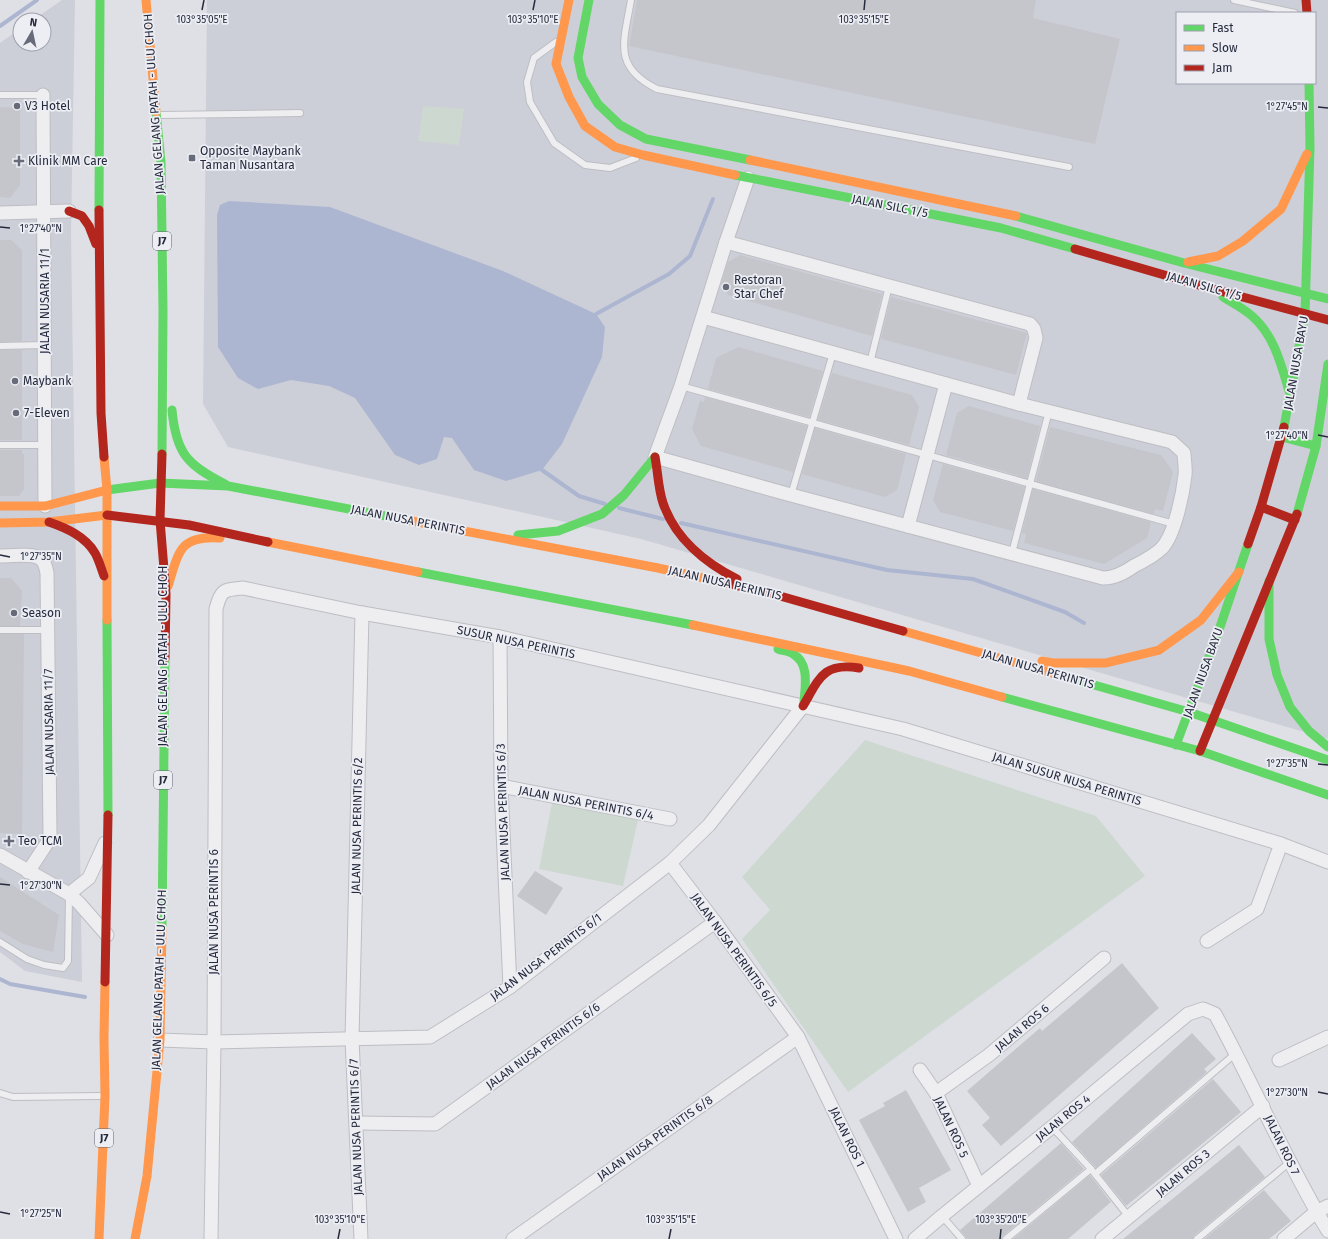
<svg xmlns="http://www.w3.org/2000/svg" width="1328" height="1239" viewBox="0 0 1328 1239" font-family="'Fira Sans',sans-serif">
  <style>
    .built { fill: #cdcfd8; fill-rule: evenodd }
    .green { fill: #cdd8d0 }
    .water { fill: #adb6d1 }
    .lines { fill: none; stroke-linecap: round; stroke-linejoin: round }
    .stream { stroke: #adb6d1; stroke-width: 4 }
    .building { fill: #c5c6cb }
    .lane-casing { stroke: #bdbec3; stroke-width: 8 }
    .street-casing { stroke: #bdbec3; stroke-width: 15 }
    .lane { stroke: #eeeef1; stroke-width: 6 }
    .street { stroke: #eeeef1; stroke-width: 13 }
    .fast { stroke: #63d668; stroke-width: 9 }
    .slow { stroke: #ff974d; stroke-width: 9 }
    .jam { stroke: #b3261e; stroke-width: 9 }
    .ticks { fill: none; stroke: #262a3d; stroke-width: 1.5 }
    .poi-dot { fill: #676a78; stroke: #eceef4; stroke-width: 1.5 }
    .labels { text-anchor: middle; stroke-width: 3.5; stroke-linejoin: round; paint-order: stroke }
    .shield { fill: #eceef4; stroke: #616574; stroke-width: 1 }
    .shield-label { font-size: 11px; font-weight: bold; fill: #262a3d }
    .street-label { font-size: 12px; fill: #262a3d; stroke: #eceef4 }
    .poi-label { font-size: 12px; fill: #262a3d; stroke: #eceef4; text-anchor: start }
    .ticks-label { font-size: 10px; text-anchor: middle; fill: #262a3d; stroke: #eceef4; stroke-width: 3.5; stroke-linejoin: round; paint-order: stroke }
  </style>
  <rect width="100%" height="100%" fill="#dfe0e5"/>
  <g class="built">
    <path d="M62,0H75L71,233L82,982L25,971L0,952V43L20,29V44H44V20H33Z"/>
    <path d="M207,0H1328V739L641,539L228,447L203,404ZM1177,13H1315V83H1177Z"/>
  </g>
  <g class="green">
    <path d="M423,106L464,109L459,145L418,141Z"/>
    <path d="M865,740L1096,816L1145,876L848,1092L742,939L770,910L742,877Z"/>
    <path d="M552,803L638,820L623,886L539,869Z"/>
  </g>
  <path class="water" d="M229,201L330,207L503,271L596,314L605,327L602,357L562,444L542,470L506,481L474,470L452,438L444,437L437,459L419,465L395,455L355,398L329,386L291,380L258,389L238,378L218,347L217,215L220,205Z"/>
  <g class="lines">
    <g class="stream">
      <path d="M0,26L37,0"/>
      <path d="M596,314L669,274L690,256L713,199"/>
      <path d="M542,470L579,496L605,504"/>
      <path d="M619,508L663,519"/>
      <path d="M681,523L887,570L973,579L1065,612L1084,623"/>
      <path d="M0,979L10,984L85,997"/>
    </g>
  </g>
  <g class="building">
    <path d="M637,0H1036L1033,18L1120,39L1095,144L629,46Z"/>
    <path d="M0,107L20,108V185L10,198L0,197Z"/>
    <path d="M0,240H11L22,250V341L0,342Z"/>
    <path d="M740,255L882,294L872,336L728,295L721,285L728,262Z"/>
    <path d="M891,297L1027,333L1016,375L882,339L881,338Z"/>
    <path d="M738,347L823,371L809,417L708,389L716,358Z"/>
    <rect x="0" y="350" width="22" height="90"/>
    <path d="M832,373L912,395L919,407L909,445L818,420Z"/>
    <path d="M705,397L807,426L793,472L701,446L692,429L700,401L704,402Z"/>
    <path d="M969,406L1040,426L1027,478L946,455L957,413Z"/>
    <path d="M1050,427L1161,455L1173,472L1163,511L1155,509L1154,514L1036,481Z"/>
    <path d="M815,428L906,454L897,490L885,497L802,474Z"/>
    <path d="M0,450H22V454H24V489L19,496H0Z"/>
    <path d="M943,464L1025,487L1013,531L940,512L933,500Z"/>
    <path d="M1033,489L1151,522L1147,538L1104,564L1024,543L1026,534L1022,533Z"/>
    <path d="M0,578H11L22,591L20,626H0Z"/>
    <path d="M0,634H24L22,834L0,833Z"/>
    <path d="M535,871L563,888L546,915L517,896Z"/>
    <path d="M0,877L59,915L53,952L23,944L0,931Z"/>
    <path d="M1122,963L1159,1008L1001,1146L982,1125L990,1118L967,1091L1040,1028L1042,1031Z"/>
    <path d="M1192,1033L1216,1059L1204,1069L1207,1072L1096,1168L1072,1142Z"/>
    <path d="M1213,1079L1241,1112L1126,1206L1101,1175Z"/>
    <path d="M906,1090L951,1170L919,1188L926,1202L908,1212L859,1120L885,1106L883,1103Z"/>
    <path d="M1061,1143L1084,1169L1003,1236L1002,1239H967L960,1230Z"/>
    <path d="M1239,1145L1265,1177L1194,1236L1193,1239H1123Z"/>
    <path d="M1090,1175L1111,1202L1068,1239H1013Z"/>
    <path d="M1264,1190L1291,1221L1269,1239H1204Z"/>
  </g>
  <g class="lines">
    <g class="lane-casing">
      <g id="lane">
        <path d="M631,0C624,41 612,67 657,89L1069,167"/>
        <path d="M1234,0L1295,13"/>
        <path d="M556,42L534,58L527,82L530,102L554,143L585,165L610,168L636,158"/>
        <path d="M0,95H43"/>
        <path d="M160,115L300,113"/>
        <path d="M0,346L44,345"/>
        <path d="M870,363L889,286"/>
        <path d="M681,386L1174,524"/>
        <path d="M0,445H45"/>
        <path d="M791,495L833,353"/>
        <path d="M1012,553L1049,411"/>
        <path d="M0,630H48"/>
        <path d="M0,942L27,959L44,965L63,968L68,961L69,896"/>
        <path d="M0,1093L13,1097L102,1096"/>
        <path d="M1052,1127L1091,1169L1129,1217"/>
        <path d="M1095,1174L1236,1053"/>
        <path d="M942,1216L962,1239"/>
        <path d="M1006,1239L1091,1169"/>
        <path d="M1197,1239L1290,1162"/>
      </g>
    </g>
    <g class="street-casing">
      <g id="street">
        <path d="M43,95L45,506"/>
        <path d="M0,213L69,211"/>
        <path d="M726,242L1030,324L1034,329L1036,338L1019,404"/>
        <path d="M703,317L1019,404L1172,442L1184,453C1184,460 1186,468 1185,475C1183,493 1175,534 1162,548C1154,556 1144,561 1134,566C1124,573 1115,578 1103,578L791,495L655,457L681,386L726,242L748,178"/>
        <path d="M908,526L946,384"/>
        <path d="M0,556C9,556 34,553 41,559C45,562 46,568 47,573L50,834L49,840L28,872"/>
        <path d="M500,637L501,786L510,987"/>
        <path d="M501,786L670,819"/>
        <path d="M0,855L69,894L79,903L107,935"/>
        <path d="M670,863L715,922L798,1037L896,1239"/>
        <path d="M69,894L89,878L105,843"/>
        <path d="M1207,941L1257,909L1281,844"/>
        <path d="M160,1040L214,1042L430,1037L510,987L670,863L709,825L803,706"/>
        <path d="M1279,1060L1328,1037"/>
        <path d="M920,1070L936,1093L979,1186"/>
        <path d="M936,1093L989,1055L1104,958"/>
        <path d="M357,1123L435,1124L715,922"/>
        <path d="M211,1239L214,1042L216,609C221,589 224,590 243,588L362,613L500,637L903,729L1281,844L1328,862"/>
        <path d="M361,1239L352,1039L362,613"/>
        <path d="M513,1239L798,1037"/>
        <path d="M915,1239L942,1216L1052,1127L1188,1014L1203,1009L1215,1014C1254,1086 1286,1161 1328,1231"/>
        <path d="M1102,1239L1263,1106"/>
        <path d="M1284,1239L1316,1212L1328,1206"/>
      </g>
    </g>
    <use href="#lane" class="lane"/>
    <use href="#street" class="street"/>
    <g class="fast">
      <path d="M589,0L578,58L582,77L598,104L620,125L646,139L750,160"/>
      <path d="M156,112L161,162L163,311L162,454"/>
      <path d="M735,175L1001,228L1075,249"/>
      <path d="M99,210L100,0"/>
      <path d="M1016,216L1184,263L1328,299"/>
      <path d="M1223,297C1233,303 1243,308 1252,316C1274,335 1281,364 1289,391"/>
      <path d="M172,410C176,453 187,465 225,484"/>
      <path d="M1284,427L1305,314L1310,147L1309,83"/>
      <path d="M1282,437L1316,446"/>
      <path d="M107,490L160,483L228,486L412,521"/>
      <path d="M1297,514L1316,446L1328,364"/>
      <path d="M518,535L558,531L602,514L624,495L655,457"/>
      <path d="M418,572L693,625"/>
      <path d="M1269,581V639L1277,675L1290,707L1309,731L1328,747"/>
      <path d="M107,620L108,815"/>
      <path d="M778,649C783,651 789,651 793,654C810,663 805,687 804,702"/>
      <path d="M1052,673L1189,712L1328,760"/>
      <path d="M1002,697L1200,751L1328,795"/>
      <path d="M1176,745L1219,630L1248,544"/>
      <path d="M162,928L165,658"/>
    </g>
    <g class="slow">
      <path d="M146,0L156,112"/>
      <path d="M569,0L556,64L569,97L585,126L615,147L643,155L735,175"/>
      <path d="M750,160L1016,216"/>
      <path d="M1188,262L1218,256L1243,241L1281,209L1307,154"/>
      <path d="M104,457L107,490V620"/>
      <path d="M0,506H45L107,490"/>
      <path d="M412,521L658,568L708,579"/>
      <path d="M0,523L49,522L107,515"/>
      <path d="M268,542L418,572"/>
      <path d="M168,586C179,552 179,535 220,538"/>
      <path d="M693,625L909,671L1002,697"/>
      <path d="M903,631L1052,673"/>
      <path d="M1042,661L1053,663H1105L1159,650L1201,620L1239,572"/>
      <path d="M99,1239L105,1096L104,1038L105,982"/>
      <path d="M135,1239L147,1176L160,1040L162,928"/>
    </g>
    <g class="jam">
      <path d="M1306,0L1307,13"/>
      <path d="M99,210L101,413L104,457"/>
      <path d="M69,211L82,216L89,226L96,244"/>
      <path d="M1075,249L1209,288L1328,320"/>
      <path d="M162,454L160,520L166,594L165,658"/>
      <path d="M655,457C658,472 658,488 663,503C675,538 705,563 737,579"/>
      <path d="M1261,507L1295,520"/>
      <path d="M107,515L189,525L268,542"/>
      <path d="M49,522C66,528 85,536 95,553C99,560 101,568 104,576"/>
      <path d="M1248,544L1261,507L1284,427"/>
      <path d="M708,579L766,592L903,631"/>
      <path d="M803,706C819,679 823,662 859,668"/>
      <path d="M1200,751L1297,514"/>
      <path d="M105,982L108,815"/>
    </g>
  </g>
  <path class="ticks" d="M202,10L204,0M533,10L535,0M864,10L865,0M1318,107L1328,108M0,227L10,228M1318,435L1328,437M0,555L10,557M1318,764L1328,765M0,884L10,885M1318,1092L1328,1094M0,1212L10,1214M338,1239L340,1229M669,1239L671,1229M1000,1239L1001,1229"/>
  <g class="poi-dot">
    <circle cx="17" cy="106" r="4"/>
    <rect x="188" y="154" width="8" height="8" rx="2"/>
    <path d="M17 155h4v4h4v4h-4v4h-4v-4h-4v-4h4z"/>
    <circle cx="726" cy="287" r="4"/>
    <circle cx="15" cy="381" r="4"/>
    <circle cx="16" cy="413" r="4"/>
    <circle cx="14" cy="613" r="4"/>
    <path d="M7 835h4v4h4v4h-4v4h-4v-4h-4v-4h4z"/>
  </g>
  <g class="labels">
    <g class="shield">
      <rect x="153" y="232" width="18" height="18" rx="3"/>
      <rect x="154" y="771" width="18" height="18" rx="3"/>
      <rect x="95" y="1129" width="18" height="18" rx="3"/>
    </g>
    <g class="shield-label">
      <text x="162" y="245">J7</text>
      <text x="163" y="784">J7</text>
      <text x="104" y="1142">J7</text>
    </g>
    <g class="street-label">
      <text transform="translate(154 104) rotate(-94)" y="4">JALAN GELANG PATAH - ULU CHOH</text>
      <text transform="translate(890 206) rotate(11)" y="4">JALAN SILC 1/5</text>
      <text transform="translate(1204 286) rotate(16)" y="4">JALAN SILC 1/5</text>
      <text transform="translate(45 301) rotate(-90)" y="4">JALAN NUSARIA 11/1</text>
      <text transform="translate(1296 363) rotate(-80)" y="4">JALAN NUSA BAYU</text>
      <text transform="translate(408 520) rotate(11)" y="4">JALAN NUSA PERINTIS</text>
      <text transform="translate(725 583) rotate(13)" y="4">JALAN NUSA PERINTIS</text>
      <text transform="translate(516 642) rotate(12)" y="4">SUSUR NUSA PERINTIS</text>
      <text transform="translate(163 656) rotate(-90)" y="4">JALAN GELANG PATAH - ULU CHOH</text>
      <text transform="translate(1038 669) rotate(16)" y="4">JALAN NUSA PERINTIS</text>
      <text transform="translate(1203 673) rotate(-70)" y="4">JALAN NUSA BAYU</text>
      <text transform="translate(49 722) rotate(-91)" y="4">JALAN NUSARIA 11/7</text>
      <text transform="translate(1067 779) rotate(17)" y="4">JALAN SUSUR NUSA PERINTIS</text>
      <text transform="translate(586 803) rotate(11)" y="4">JALAN NUSA PERINTIS 6/4</text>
      <text transform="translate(503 812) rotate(-92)" y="4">JALAN NUSA PERINTIS 6/3</text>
      <text transform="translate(357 826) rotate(-89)" y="4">JALAN NUSA PERINTIS 6/2</text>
      <text transform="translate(214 912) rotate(-90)" y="4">JALAN NUSA PERINTIS 6</text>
      <text transform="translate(734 950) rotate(54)" y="4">JALAN NUSA PERINTIS 6/5</text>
      <text transform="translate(546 957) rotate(-37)" y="4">JALAN NUSA PERINTIS 6/1</text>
      <text transform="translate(159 980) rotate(-88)" y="4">JALAN GELANG PATAH - ULU CHOH</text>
      <text transform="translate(1022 1028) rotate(-40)" y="4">JALAN ROS 6</text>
      <text transform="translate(543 1046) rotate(-36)" y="4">JALAN NUSA PERINTIS 6/6</text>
      <text transform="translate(1063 1118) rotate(-39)" y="4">JALAN ROS 4</text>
      <text transform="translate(356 1127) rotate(-92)" y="4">JALAN NUSA PERINTIS 6/7</text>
      <text transform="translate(951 1127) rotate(65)" y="4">JALAN ROS 5</text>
      <text transform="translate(847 1137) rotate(64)" y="4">JALAN ROS 1</text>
      <text transform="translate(655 1138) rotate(-35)" y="4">JALAN NUSA PERINTIS 6/8</text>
      <text transform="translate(1282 1145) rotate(64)" y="4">JALAN ROS 7</text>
      <text transform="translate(1183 1173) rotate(-40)" y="4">JALAN ROS 3</text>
    </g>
    <g class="poi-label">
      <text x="25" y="110">V3 Hotel</text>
      <text x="200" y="155">Opposite Maybank<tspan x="200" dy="14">Taman Nusantara</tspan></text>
      <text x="28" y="165">Klinik MM Care</text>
      <text x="734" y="284">Restoran<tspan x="734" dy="14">Star Chef</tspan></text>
      <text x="23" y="385">Maybank</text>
      <text x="24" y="417">7-Eleven</text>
      <text x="22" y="617">Season</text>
      <text x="18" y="845">Teo TCM</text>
    </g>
  </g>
  <g class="ticks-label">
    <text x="202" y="23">103°35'05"E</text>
    <text x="533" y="23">103°35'10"E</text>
    <text x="864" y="23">103°35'15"E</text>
    <text x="1287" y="110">1°27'45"N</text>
    <text x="41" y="232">1°27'40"N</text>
    <text x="1287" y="439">1°27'40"N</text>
    <text x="41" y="560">1°27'35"N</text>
    <text x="1287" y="767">1°27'35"N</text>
    <text x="41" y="889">1°27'30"N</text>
    <text x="1287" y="1096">1°27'30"N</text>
    <text x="41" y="1217">1°27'25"N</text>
    <text x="340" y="1223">103°35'10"E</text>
    <text x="671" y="1223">103°35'15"E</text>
    <text x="1001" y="1223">103°35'20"E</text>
  </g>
  <rect x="1176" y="12" width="140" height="72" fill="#eceef4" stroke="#9da0ab"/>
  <rect x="1184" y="25" width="20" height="6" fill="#63d668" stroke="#9da0ab"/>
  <text x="1212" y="32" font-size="12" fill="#262a3d">Fast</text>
  <rect x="1184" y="45" width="20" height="6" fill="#ff974d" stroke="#9da0ab"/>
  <text x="1212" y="52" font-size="12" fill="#262a3d">Slow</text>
  <rect x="1184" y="65" width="20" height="6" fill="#b3261e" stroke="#9da0ab"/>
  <text x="1212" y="72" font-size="12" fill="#262a3d">Jam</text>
  <g transform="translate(32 32) rotate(9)"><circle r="19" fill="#eceef4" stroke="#9da0ab"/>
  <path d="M0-3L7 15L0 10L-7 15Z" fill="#676a78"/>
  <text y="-6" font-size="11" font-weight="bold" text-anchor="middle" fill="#262a3d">N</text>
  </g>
</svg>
